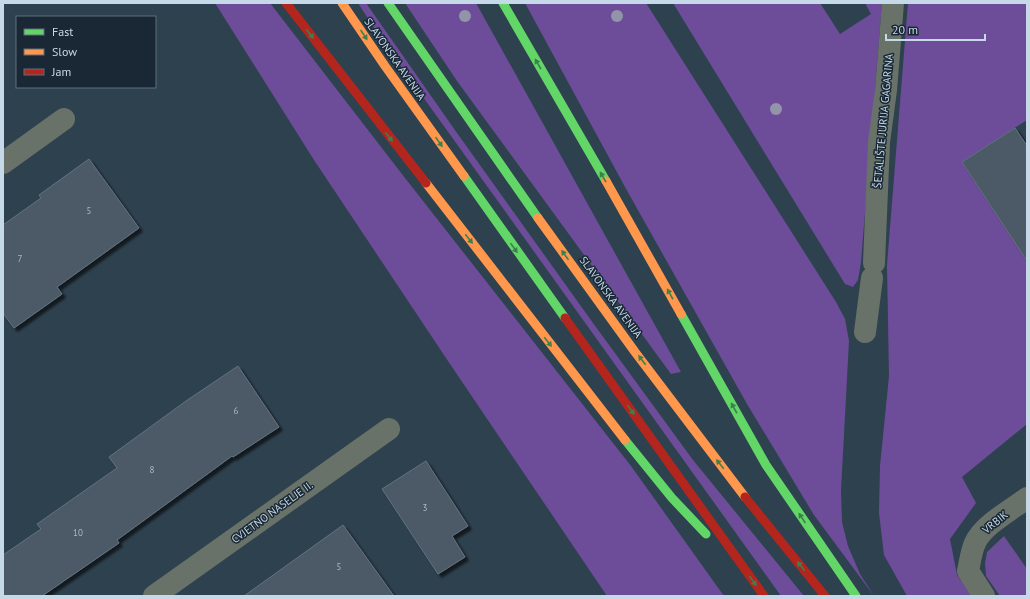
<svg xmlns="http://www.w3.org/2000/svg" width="1030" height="599" viewBox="0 0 1030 599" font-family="'PT Sans',sans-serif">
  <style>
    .green { fill: #6d4d99 }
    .building { fill: #4b5a66; stroke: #63727f; filter: url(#shadow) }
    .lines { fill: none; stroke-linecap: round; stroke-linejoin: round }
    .street { stroke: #697269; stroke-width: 22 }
    .fast { stroke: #63d668; stroke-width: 9 }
    .slow { stroke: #ff974d; stroke-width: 9 }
    .jam { stroke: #b3261e; stroke-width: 9 }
    .tree { fill: #9295aa }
    .oneway { fill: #3e7f4e }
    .labels { text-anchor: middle; stroke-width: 3; stroke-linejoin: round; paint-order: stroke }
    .number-label { font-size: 9px; fill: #a7b9c8 }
    .street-label { font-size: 11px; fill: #c6d9e9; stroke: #192834 }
  </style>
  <defs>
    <filter id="shadow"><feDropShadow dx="3.5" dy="3.5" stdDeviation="1" flood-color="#0009"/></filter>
  </defs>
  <rect width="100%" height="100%" fill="#2e414f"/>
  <g class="green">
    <path d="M215,3H270L405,178L631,466L724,596H607L450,364L314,160Z"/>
    <path d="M358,3H366L457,133L593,323L693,460L804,596H781L492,193L382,40Z"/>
    <path d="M405,3H476L681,372L671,374L457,81Z"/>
    <path d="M525,3H646L836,302L845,319L849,341L841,490L842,522L848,546L860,574L874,596L814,515L747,404L625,187Z"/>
    <path d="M673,3H820L840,34L871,14L865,3H882L861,262L858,280L853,287L845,284Z"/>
    <path d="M908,3H1027V120L962,162L1027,261V424L962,477L976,503L950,539L957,575L972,596H907L884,555L879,513L880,466L889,376L887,265Z"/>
    <path d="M1004,536L1027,569V596H1000L986,576L985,563L987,552Z"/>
  </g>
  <g class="building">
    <path d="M1015,128L1027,146V261L962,162Z"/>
    <path d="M89,159L139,228L57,287L62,294L14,328L3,313V225L41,198L39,195Z"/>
    <path d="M238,366L279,427L233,457L232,456L117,540L119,543L42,596H3V555L41,529L37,524L117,468L109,457L186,401Z"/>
    <path d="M426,461L468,526L452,536L465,557L438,574L382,489Z"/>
    <path d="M343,525L394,596H244Z"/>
  </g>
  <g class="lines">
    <g class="street">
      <path d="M3,163L64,119"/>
      <path d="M874,263L879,142L886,90L893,3"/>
      <path d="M865,332L872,278"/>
      <path d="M154,596L389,429"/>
      <path d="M984,596L968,571C970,562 971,552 975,543C983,525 1011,510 1027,498"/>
    </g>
    <g class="fast">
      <path d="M388,3L538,218"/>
      <path d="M503,3L606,181"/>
      <path d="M464,176L565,318"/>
      <path d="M681,314L766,465L856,596"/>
      <path d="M625,440L672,498L706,534"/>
    </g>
    <g class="slow">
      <path d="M342,3L385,66L464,176"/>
      <path d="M606,181L681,314"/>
      <path d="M426,183L625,440"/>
      <path d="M538,218L635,352L745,497"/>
    </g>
    <g class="jam">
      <path d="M286,3L426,183"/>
      <path d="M565,318L764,596"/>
      <path d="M745,497L825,596"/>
    </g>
  </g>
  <g class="tree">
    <circle cx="465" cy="16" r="6"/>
    <circle cx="617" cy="16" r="6"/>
    <circle cx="776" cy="109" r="6"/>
  </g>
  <defs><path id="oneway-solid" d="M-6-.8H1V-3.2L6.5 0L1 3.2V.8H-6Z"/></defs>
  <g class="oneway">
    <use href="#oneway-solid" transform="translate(310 34) rotate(52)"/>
    <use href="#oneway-solid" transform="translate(364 35) rotate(56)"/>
    <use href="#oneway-solid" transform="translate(538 64) rotate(-120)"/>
    <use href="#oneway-solid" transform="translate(389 137) rotate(52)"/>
    <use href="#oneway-solid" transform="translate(439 142) rotate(55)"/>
    <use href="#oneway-solid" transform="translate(603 177) rotate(-120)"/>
    <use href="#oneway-solid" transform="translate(469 239) rotate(52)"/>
    <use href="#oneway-solid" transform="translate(514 248) rotate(55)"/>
    <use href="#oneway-solid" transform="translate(565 255) rotate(-126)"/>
    <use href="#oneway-solid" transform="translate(670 294) rotate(-119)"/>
    <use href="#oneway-solid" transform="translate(548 342) rotate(52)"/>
    <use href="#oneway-solid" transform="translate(642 360) rotate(-127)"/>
    <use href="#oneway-solid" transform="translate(734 408) rotate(-119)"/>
    <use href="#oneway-solid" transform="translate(631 410) rotate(54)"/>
    <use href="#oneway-solid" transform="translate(720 464) rotate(-128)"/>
    <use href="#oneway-solid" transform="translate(802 518) rotate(-124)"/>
    <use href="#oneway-solid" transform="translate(801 566) rotate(-129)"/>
    <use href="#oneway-solid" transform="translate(753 581) rotate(54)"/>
  </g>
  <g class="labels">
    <g class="number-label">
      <text x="89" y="214">5</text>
      <text x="20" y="262">7</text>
      <text x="236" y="414">6</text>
      <text x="152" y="473">8</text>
      <text x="425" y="511">3</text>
      <text x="78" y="536">10</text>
      <text x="339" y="570">5</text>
    </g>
    <g class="street-label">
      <text transform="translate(395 59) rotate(55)" y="4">SLAVONSKA AVENIJA</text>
      <text transform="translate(883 121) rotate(-85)" y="4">ŠETALIŠTE JURIJA GAGARINA</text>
      <text transform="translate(611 297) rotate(54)" y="4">SLAVONSKA AVENIJA</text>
      <text transform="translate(272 512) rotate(-36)" y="4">CVJETNO NASELJE II.</text>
      <text transform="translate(995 522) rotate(-39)" y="4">VRBIK</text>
    </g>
  </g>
  <rect width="1030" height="599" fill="none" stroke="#c6d9e9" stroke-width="8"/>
  <rect x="16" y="16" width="140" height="72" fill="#192834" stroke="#5e6f7c"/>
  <rect x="24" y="29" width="20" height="6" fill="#63d668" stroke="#5e6f7c"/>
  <text x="52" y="36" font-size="12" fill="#c6d9e9">Fast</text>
  <rect x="24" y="49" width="20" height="6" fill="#ff974d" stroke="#5e6f7c"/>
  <text x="52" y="56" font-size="12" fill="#c6d9e9">Slow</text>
  <rect x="24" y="69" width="20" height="6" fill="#b3261e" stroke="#5e6f7c"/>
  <text x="52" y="76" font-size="12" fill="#c6d9e9">Jam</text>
  <path d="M886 34v6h99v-6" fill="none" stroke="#c6d9e9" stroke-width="2"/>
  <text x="892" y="34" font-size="12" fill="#c6d9e9" stroke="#192834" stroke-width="3" paint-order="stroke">20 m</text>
</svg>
